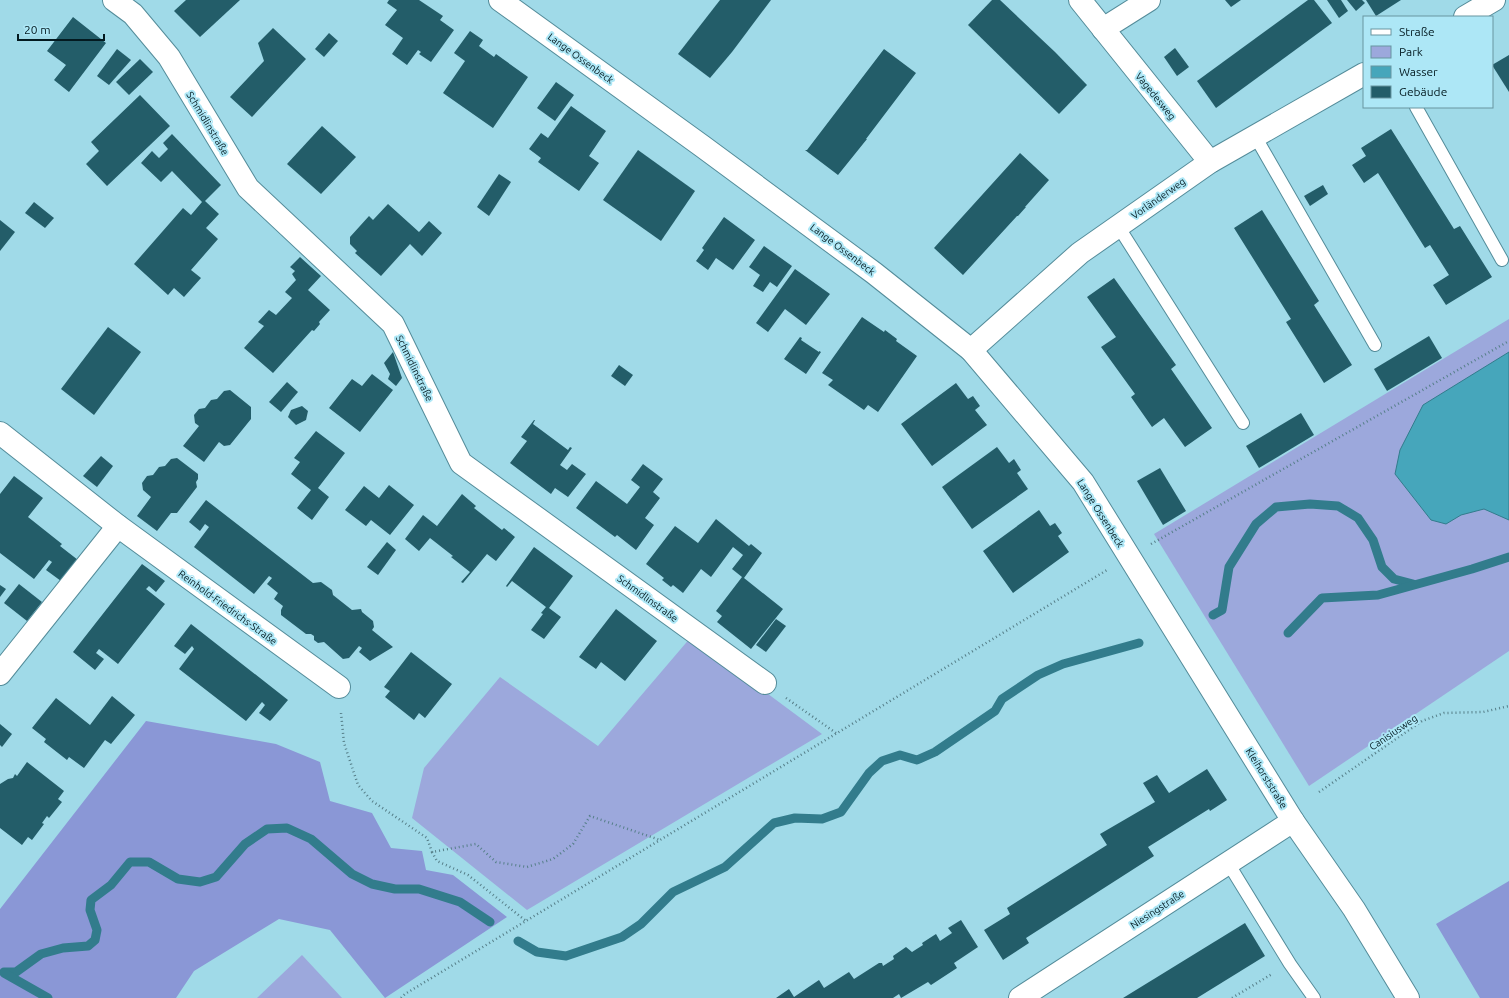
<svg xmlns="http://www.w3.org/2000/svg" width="1509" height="998" viewBox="0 0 1509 998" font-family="Ubuntu,sans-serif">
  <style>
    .green { fill: #9ca8dc }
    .forest { fill: #8a97d6 }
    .water { fill: #46a6bb; stroke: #327c8c }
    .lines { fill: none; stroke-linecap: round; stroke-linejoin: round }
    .stream { stroke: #327c8c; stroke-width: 9 }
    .building { fill: #235d69 }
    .service-casing { stroke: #548c9a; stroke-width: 14 }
    .minor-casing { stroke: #548c9a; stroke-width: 24 }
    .path { stroke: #567f89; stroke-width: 2.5; stroke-dasharray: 1 3; stroke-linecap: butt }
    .service { stroke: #fff; stroke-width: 12 }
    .minor { stroke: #fff; stroke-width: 22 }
    .labels { text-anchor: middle; stroke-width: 4; stroke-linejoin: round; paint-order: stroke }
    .street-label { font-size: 10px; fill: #031a20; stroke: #ade7f6 }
  </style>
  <rect width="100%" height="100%" fill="#a0dae8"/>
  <g class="green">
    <path d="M1509,319V651L1309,786L1154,534Z"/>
    <path d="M691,637L822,734L527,910L412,818L424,768L500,677L598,746Z"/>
    <path d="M302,955L342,998H257Z"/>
  </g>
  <g class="forest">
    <path d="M146,721L276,744L320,762L330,801L372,813L391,848L422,851L426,870L453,875L507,917L385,998L330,930L279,919L194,971L176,998H0V909Z"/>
    <path d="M1509,881V998H1480L1436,924Z"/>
  </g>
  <path class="water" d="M1509,352V520L1484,509L1461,515L1446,524L1431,520L1395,474L1400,450L1423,405Z"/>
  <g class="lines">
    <g class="stream">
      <path d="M1213,615L1222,610L1229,567L1256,524L1276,507L1310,504L1338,506L1358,518L1373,540L1382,567L1394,579L1413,584"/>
      <path d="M1288,633L1322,598L1378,595L1472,569L1509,557"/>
      <path d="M518,941L537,952L566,956L622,937L641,924L673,892L725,867L774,823L795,818L822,819L841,812L869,773L882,761L900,755L917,760L935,752L995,711L1002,699L1038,675L1063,664L1139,643"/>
      <path d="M4,972H16L41,954L63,948L88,946L95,940L97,930L90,910L91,900L111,885L130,862H149L178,879L200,882L216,877L245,844L267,829L287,828L311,839L352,874L372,884L395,889H419L460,902L490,922"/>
      <path d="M4,973L48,998"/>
    </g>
  </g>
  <g class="building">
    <path d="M186,0H240L200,37L174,11Z"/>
    <path d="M389,0H419L443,16L440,20L454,30L431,62L419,54L421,52L418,50L407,65L392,54L403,38L385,25L397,10L387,3Z"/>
    <path d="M720,0H771L732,52L710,78L678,54Z"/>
    <path d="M992,0H1000L1055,52L1087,85L1059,114L968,25Z"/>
    <path d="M1225,0H1241L1231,7Z"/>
    <path d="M1308,0H1314L1332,23L1216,108L1197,81Z"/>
    <path d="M1327,0H1341L1348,11L1339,18Z"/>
    <path d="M1347,0H1362L1365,3L1356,11Z"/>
    <path d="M1366,0H1401L1376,16Z"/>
    <path d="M73,17L106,43L69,92L54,80L66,65L47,51Z"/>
    <path d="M273,28L306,59L252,117L230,97L264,61L258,43Z"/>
    <path d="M470,31L483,40L479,46L494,57L496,54L528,77L493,128L443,93L465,61L454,53Z"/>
    <path d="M329,33L338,41L324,57L315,49Z"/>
    <path d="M1175,48L1189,67L1177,76L1164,57Z"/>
    <path d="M117,49L131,60L109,85L97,76Z"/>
    <path d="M884,49L916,73L866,139H867L838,175L805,150H807Z"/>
    <path d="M1509,55V92L1492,65Z"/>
    <path d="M140,59L153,72L129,95L116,82Z"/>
    <path d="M556,82L574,95L555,121L537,108Z"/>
    <path d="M140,95L170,126L107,186L86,164L99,151L91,142Z"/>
    <path d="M571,106L606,131L589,156L599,163L579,191L538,162L541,158L529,149L541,133L548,138Z"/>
    <path d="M322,126L356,157L321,194L287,164Z"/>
    <path d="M1391,129L1454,229L1460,226L1492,277L1446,305L1433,285L1449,275L1430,245L1425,248L1378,173L1364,183L1352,165L1366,156L1361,148Z"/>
    <path d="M172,134L221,185L205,201L219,214L206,228L218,239L191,270L201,278L184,297L174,288L168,295L134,264L183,208L191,215L202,202L172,171L161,182L141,163L152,151L159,158L168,149L163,143Z"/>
    <path d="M638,150L695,191L661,241L603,200Z"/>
    <path d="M1020,153L1049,180L1025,207H1026L1018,216H1017L963,275L934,248Z"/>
    <path d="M499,174L511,182L489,216L477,207Z"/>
    <path d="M1323,185L1328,194L1310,206L1304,196Z"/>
    <path d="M34,202L54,218L45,228L25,213Z"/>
    <path d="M388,204L419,232L429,221L442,233L422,256L410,244L381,276L355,253L357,251L350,244V237L369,216L373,220Z"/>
    <path d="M1262,210L1319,301L1314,305L1352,365L1324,383L1286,322L1291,319L1234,228Z"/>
    <path d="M724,217L755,240L733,270L716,258L708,270L696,261L704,250L702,248Z"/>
    <path d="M0,220L15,232L0,251Z"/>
    <path d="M764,246L792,266L777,287L770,282L763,292L753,286L760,275L749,267Z"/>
    <path d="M300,257L321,276L308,290L330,310L319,322L320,324L314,331L312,330L273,373L244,348L264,326L258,322L269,310L276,315L292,298L285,292L296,280L292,274L295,271L290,267Z"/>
    <path d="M795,269L830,294L806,325L785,309L768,332L756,323Z"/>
    <path d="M1114,278L1176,365L1171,369L1212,428L1185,447L1164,418L1152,427L1131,397L1135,394L1101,347L1116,337L1087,297Z"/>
    <path d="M862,317L884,332L885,330L897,339L896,341L917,356L878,412L868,405L864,410L828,385L833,380L822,373Z"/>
    <path d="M108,327L141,352L94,415L61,389Z"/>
    <path d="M1429,336L1442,358L1387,391L1374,369Z"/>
    <path d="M800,337L802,338L801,340L819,352V351L821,352L806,374L784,359Z"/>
    <path d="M393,352L402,378L396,386L388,379L390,374L384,363Z"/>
    <path d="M619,365L633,375L625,386L611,376Z"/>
    <path d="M372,374L393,390L360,432L329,408L352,379L362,386Z"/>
    <path d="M287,382L298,392L281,412L269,402Z"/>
    <path d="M956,383L968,399L973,396L980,406L975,410L987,425L932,466L901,424Z"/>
    <path d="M230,390L251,407V419L230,445L224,446L219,442L204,462L183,446L199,426L195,423L194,415L199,409L205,408L211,400L217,399L224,391Z"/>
    <path d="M302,406L308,411L306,420L296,425L288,417L291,410Z"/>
    <path d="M1301,413L1314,435L1259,468L1246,446Z"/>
    <path d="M534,420H535L533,424L568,450L570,447L572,448L560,465L567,470L572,464L586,474L568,497L555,488L551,494L510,463L527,441L521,437Z"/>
    <path d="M316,431L345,453L318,488L329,497L312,520L297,508L311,490L291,474L300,462L294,458Z"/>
    <path d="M997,447L1009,463L1014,459L1021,470L1017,473L1028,489L972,529L942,487Z"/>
    <path d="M101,456L113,466L97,487L83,476Z"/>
    <path d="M177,458L198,474V479L196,482L197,487L177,513H171L157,531L137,516L151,497L143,490L142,483L147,476L153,475L159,467L165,466L171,459Z"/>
    <path d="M643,464L663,479L653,492L660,498L645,518L654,525L636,550L617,535L615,537L576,508L596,481L627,504L640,487L631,480Z"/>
    <path d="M1160,468L1186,511L1163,525L1137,481Z"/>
    <path d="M14,476L43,498L28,517L62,544L60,546L78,560L61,581L46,570L52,562L49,560L34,579L0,553V494Z"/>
    <path d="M389,485L414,505L390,535L371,520L366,526L345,510L364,486L379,498Z"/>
    <path d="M462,494L476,506L474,508L502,530L504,528L515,537L496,561L487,554L463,583L461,582L470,572L451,557L453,556L430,538L419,551L405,539L423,515L437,526Z"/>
    <path d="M206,500L313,583L321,582L332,590L333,595L352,610L361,609L362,612L373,621L374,627L372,630L393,647L370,661L359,652L362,648L359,646L349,658L343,659L324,642L318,643L314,640V636L311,634H306L281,615V610L283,606L274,599L278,593L267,584L272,578L269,576L254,594L194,547L209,527L205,524L200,531L189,522Z"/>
    <path d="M1039,510L1050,526L1055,523L1062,533L1058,536L1069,552L1013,593L983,551Z"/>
    <path d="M716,519L749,546L751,544L762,553L744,578L783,609L751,649L717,622L722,616L716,611L742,577L732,569L743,555L733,547L711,577L701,569L683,593L673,585L671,587L662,580L664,578L646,564L675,526L698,543Z"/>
    <path d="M387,542L396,550L378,575L367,567Z"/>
    <path d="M534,547L573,576L549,608L561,617L544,639L531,630L543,614L541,613L546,607L512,581L507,587L506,586Z"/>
    <path d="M142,564L165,581L156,592L149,586L146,589L165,604L118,664L99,649L96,653L104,659L95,670L73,652Z"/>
    <path d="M19,584L42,602L27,621L4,603Z"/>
    <path d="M0,585L6,589L0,597Z"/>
    <path d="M616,609L657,641L625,681L601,662L596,669L579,657Z"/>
    <path d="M776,619L786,626L766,652L756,645Z"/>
    <path d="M191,624L288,700L272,719L270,721L259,713L265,705L262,702L246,721L179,669L194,649L192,646L185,654L174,646Z"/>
    <path d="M411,652L452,684L425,718L419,713L414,720L385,697L390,691L384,687Z"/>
    <path d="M112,696L135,715L111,744L105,740L84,768L69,757L67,760L44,742L46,739L32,728L56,698L90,725Z"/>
    <path d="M0,724L12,734L2,747L0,745Z"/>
    <path d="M27,762L64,791L58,799L62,802L49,818L47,816L42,823L44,824L32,840L28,837L22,845L0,828V784L8,779L13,778L15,774L17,776Z"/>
    <path d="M1207,769L1227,800L1210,811L1209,809L1148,847L1154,856L1026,938L1029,943L1003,960L984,930L1010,914L1007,908L1107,845L1100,834L1155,802L1143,783L1157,775L1169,793Z"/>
    <path d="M961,920L978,947L954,963L957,968L931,985L928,982L901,998L899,994L893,998H776L789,989L794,997L819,980L824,988L849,972L854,979L879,963H882L883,966L894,959L893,956L906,947L912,952L923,945L922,943L936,934L940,941L952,933L948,928Z"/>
    <path d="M1245,923L1265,956L1197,998H1123Z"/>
  </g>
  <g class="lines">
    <g class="service-casing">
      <g id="service">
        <path d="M1416,107L1502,260"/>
        <path d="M1255,136L1375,345"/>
        <path d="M1118,226L1243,423"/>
        <path d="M1228,863L1290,964L1314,998"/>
      </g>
    </g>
    <g class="minor-casing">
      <g id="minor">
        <path d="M114,0L133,14L169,57L248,188L393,324L461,463L765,683"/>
        <path d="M500,0L702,146L874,273L971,350L1083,482L1293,821L1354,909L1408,998"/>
        <path d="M1080,0L1210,162"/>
        <path d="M1465,17L1494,0"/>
        <path d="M1103,29L1149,0"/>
        <path d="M971,350L1080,253L1210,162L1364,74"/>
        <path d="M0,433L118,526L339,687"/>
        <path d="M0,674L118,526"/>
        <path d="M1020,998L1293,821"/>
      </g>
    </g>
    <g class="path">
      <path d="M1151,544L1509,341"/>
      <path d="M786,698L836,733"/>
      <path d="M341,713L344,743L358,785L372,801L427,838L432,852L476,844L496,862L527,867L553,859L573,844L590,816L660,840"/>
      <path d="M1319,792L1422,721L1444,713L1483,712L1509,706"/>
      <path d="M432,852L437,861L468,875L526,921"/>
      <path d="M401,998L405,994L1107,570"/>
      <path d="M1232,998L1272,974"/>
    </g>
    <use href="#service" class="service"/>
    <use href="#minor" class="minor"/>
  </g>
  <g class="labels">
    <g class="street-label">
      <text transform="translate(581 58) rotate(36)" y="4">Lange Ossenbeck</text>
      <text transform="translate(1156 96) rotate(51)" y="4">Vagedesweg</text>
      <text transform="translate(208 123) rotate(59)" y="4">Schmidlinstraße</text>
      <text transform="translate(1158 198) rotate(-35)" y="4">Vorländerweg</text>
      <text transform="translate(843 249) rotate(37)" y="4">Lange Ossenbeck</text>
      <text transform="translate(415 368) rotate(64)" y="4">Schmidlinstraße</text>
      <text transform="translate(1101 513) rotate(58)" y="4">Lange Ossenbeck</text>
      <text transform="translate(648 598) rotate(36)" y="4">Schmidlinstraße</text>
      <text transform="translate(228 607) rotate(36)" y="4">Reinhold-Friedrichs-Straße</text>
      <text transform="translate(1393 732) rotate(-34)" y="4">Canisiusweg</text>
      <text transform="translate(1267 778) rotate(58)" y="4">Kleihorststraße</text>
      <text transform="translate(1157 909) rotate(-33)" y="4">Niesingstraße</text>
    </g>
  </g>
  <rect x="1363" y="16" width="130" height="92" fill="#ade7f6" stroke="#6995a0"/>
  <rect x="1371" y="29" width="20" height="6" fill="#ffffff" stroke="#6995a0"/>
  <text x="1399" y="36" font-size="12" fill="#031a20">Straße</text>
  <rect x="1371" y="46" width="20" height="12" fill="#9ca8dc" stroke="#6995a0"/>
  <text x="1399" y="56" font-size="12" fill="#031a20">Park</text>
  <rect x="1371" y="66" width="20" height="12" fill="#46a6bb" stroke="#6995a0"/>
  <text x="1399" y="76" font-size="12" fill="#031a20">Wasser</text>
  <rect x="1371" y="86" width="20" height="12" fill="#235d69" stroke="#6995a0"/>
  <text x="1399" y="96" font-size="12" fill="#031a20">Gebäude</text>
  <path d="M18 34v6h86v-6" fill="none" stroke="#031a20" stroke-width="2"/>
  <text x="24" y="34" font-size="12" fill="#031a20" stroke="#ade7f6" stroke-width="3" paint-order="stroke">20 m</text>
</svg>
